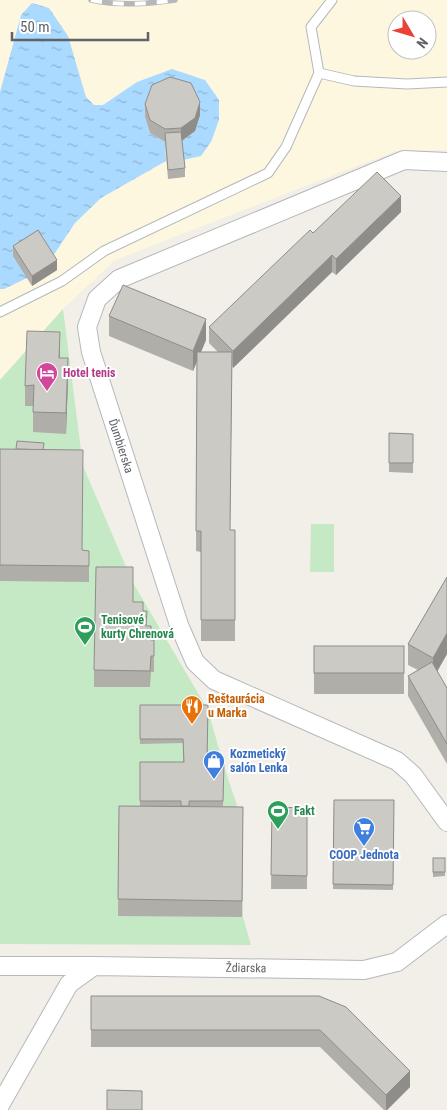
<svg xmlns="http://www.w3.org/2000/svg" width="447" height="1110" viewBox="0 0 447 1110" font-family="'Roboto Condensed',sans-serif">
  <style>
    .commercial { fill: #fef7e0; fill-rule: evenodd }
    .pitch { fill: #c5e8c5 }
    .water { fill: url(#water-ripples) }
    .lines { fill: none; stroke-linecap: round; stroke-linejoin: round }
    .service-casing { stroke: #b5b8bc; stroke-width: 11 }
    .minor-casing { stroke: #b5b8bc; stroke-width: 20 }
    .service { stroke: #fff; stroke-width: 9 }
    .minor { stroke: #fff; stroke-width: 18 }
    .rail-casing { stroke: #b6b7b8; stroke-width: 5.5 }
    .rail { stroke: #fff; stroke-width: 4; stroke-dasharray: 11; stroke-linecap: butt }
    .wall { fill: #afaea9 }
    .shaded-wall { fill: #8f8d8a }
    .building { fill: #cccac5; stroke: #8f8d8a }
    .labels { text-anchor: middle; stroke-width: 4; stroke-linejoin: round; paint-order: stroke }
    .hotel-label { font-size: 12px; font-weight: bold; fill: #b23c85; stroke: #fff; text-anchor: start }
    .street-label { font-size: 12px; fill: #5f6368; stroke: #fff }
    .leisure-label { font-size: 12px; font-weight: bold; fill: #27864d; stroke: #fff; text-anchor: start }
    .food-label { font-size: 12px; font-weight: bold; fill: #c56008; stroke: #fff; text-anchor: start }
    .shop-label { font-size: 12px; font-weight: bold; fill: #366cbe; stroke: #fff; text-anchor: start }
  </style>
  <defs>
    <pattern id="water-ripples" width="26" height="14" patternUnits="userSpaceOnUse" patternTransform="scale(1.25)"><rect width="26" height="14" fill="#aadaff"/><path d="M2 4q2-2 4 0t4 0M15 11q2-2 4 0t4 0" fill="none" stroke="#8eb4d2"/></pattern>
  </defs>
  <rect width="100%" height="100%" fill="#f1efe8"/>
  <path class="commercial" d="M0,0H447V150L396,151L115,260L63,309L0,380ZM397,20H427V50H397Z"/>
  <g class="pitch">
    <path d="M63,309L83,466L133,583L208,710L224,767L243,823V917L251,945L0,944V380Z"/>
    <path d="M311,524H334V572H310Z"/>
  </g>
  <path class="water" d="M32,3L49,8L68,36L86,97L94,105H103L137,82L172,69L205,80L219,100V120L211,142L201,156L183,160L152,98L145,117L150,133L165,142L166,161L101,198L75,223L51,259L27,278L4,289H0V92L21,15Z"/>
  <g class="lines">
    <g class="service-casing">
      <g id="service">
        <path d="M319,73L354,81L407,84L447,82"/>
        <path d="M0,312L62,281L104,251L268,173L286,147L319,73L311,27L332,0"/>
      </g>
    </g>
    <g class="minor-casing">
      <g id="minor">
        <path d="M447,162L404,160L119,279L97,299L87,327L91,352L179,625L195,662L214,680L397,761L413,775L447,822"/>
        <path d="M0,966H94"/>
        <path d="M0,1105L69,984L94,966L364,970L397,962L447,924"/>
      </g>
    </g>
    <use href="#service" class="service"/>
    <use href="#minor" class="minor"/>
    <g class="rail-casing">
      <path id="rail" d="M91,0C120,6 147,4 175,0"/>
    </g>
    <use href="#rail" class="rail"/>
  </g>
  <g class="wall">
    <path d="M145,104L200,115L195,131L182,141L185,168V177L168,179L165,142L150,133L145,117Z"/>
    <path d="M401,212L336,275L332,272L233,368L232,366L230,530H235V641H201V552L196,551L197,360L193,371L109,336V316L206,340L201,352H218L209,343V327L313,233Z"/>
    <path d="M13,246L57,270L32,286L13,256Z"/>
    <path d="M60,358L68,379L66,434L33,432V406H25V386Z"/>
    <path d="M389,433L413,434V473L389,472Z"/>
    <path d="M0,449L44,450L82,550L89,551V582L0,581Z"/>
    <path d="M447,577V654L437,671L447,688V764L408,696V676L418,670L408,665V644Z"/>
    <path d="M133,602L143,611L151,640H154V672H151L150,687H94V670Z"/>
    <rect x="314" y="646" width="90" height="48"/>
    <path d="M140,705H208L207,762H224L223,806H189L243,807L242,917L118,916L119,806H181H140V762H183V743L140,744Z"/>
    <path d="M334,800H394L393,890L333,889Z"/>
    <path d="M272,807L307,808V889H271Z"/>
    <path d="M433,858H445V876L433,877Z"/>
    <path d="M319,996L410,1087L387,1110H384L320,1047H91V1030Z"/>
  </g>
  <g class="shaded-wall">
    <path d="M200,102V115L195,131L181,141V128Z"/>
    <path d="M401,196V212L336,275V259Z"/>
    <path d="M332,255V272L233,368V351Z"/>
    <path d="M57,260V270L32,286V276Z"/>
    <path d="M206,319V340L193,371V351Z"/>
    <path d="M60,332V353L59,379V358Z"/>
    <path d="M68,358V379L66,434V413Z"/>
    <path d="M447,633V654L433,679V658Z"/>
    <path d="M410,1071V1087L387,1110H386V1095Z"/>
  </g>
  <g class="building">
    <path d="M170,77L191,83L200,102L195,118L181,128L165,129L150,120L145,104L152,85Z"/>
    <path d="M181,132L185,168L168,170L165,133Z"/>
    <path d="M377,172L401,196L336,259L332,255L233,351L209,327L310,230L313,233Z"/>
    <path d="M38,230L57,260L32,276L13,246Z"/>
    <path d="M123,285L206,319L193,351L109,316Z"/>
    <path d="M27,331L60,332L59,358H68L66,413L33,412L34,385L25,386Z"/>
    <path d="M197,352H232L230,530H235V620H201V531H196Z"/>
    <path d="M389,433L413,434V463H389Z"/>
    <path d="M17,441L44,443L43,450L16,449Z"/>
    <path d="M0,449L83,450L82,550L89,551V566L0,565Z"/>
    <path d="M96,567H133V602H143V611H147L146,626H151V640H154V656H151L150,671L94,670Z"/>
    <path d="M447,577V633L433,658L408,644Z"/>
    <rect x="314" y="646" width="90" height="27"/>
    <path d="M432,662L447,688V744L408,676Z"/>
    <path d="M140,705H208L207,762H224L223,801H189V806H181V801H140V762H184L183,739H140Z"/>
    <path d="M334,800H394L393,885L333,884Z"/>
    <path d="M119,806L243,807L242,901L118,899Z"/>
    <path d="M272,807L307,808V876L271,875Z"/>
    <rect x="433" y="858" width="12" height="14"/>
    <path d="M91,996H319L346,1007L410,1071L386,1095L320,1030H91Z"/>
    <path d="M107,1090L142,1091V1110H107Z"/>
  </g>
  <defs>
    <g id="hotel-pin" transform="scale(1.125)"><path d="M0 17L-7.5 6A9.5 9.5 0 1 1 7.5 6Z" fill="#d1479c" stroke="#fff"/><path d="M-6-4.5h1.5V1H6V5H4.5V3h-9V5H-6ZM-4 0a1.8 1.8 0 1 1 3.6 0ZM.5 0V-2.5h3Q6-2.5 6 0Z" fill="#fff"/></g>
    <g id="stadium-pin" transform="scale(1.125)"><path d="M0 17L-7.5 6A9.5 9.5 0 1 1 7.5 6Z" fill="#2e9e5b" stroke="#fff"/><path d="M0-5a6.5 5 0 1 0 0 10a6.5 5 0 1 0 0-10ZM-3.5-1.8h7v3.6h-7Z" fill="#fff"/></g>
    <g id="restaurant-pin" transform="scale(1.125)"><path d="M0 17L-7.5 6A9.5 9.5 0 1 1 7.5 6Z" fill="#e8710a" stroke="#fff"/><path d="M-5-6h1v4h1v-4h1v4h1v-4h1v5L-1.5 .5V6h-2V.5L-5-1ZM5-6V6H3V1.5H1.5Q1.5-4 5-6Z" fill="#fff"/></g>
    <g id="shop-pin" transform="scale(1.125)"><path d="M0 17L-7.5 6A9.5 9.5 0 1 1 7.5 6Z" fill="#3f7fe0" stroke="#fff"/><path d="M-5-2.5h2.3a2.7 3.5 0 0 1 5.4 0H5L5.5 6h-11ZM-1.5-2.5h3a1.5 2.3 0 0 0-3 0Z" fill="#fff"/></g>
    <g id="supermarket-pin" transform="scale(1.125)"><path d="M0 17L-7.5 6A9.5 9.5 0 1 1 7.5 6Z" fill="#3f7fe0" stroke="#fff"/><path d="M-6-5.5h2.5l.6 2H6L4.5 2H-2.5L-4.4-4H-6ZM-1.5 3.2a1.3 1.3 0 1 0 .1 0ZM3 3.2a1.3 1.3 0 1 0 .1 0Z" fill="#fff"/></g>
  </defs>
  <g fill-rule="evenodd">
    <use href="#hotel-pin" x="47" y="373"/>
    <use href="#stadium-pin" x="85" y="627"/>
    <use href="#restaurant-pin" x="192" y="706"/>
    <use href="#shop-pin" x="214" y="761"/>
    <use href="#stadium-pin" x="278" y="811"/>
    <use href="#supermarket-pin" x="364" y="828"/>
  </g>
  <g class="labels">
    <g class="hotel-label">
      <text x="63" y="377">Hotel tenis</text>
    </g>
    <g class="street-label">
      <text transform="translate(121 446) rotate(72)" y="4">Ďumbierska</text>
      <text transform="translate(246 968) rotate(1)" y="4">Ždiarska</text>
    </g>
    <g class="leisure-label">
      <text x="101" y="624">Tenisové<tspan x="101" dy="14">kurty Chrenová</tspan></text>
      <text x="294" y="815">Fakt</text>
    </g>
    <g class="food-label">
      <text x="208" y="703">Reštaurácia<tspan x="208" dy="14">u Marka</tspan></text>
    </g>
    <g class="shop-label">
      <text x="230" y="758">Kozmetický<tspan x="230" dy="14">salón Lenka</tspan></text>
      <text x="364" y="859" text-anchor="middle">COOP Jednota</text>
    </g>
  </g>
  <g transform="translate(412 35) rotate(128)"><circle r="24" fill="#ffffff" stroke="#bfc1c3"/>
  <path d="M0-4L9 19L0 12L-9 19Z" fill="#ea4335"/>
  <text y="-8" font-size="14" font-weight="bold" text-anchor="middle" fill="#5f6368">N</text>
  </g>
  <path d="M12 32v8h136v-8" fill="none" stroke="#5f6368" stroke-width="2.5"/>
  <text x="20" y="32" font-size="15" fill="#5f6368" stroke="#ffffff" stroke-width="4" paint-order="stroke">50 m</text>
</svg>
